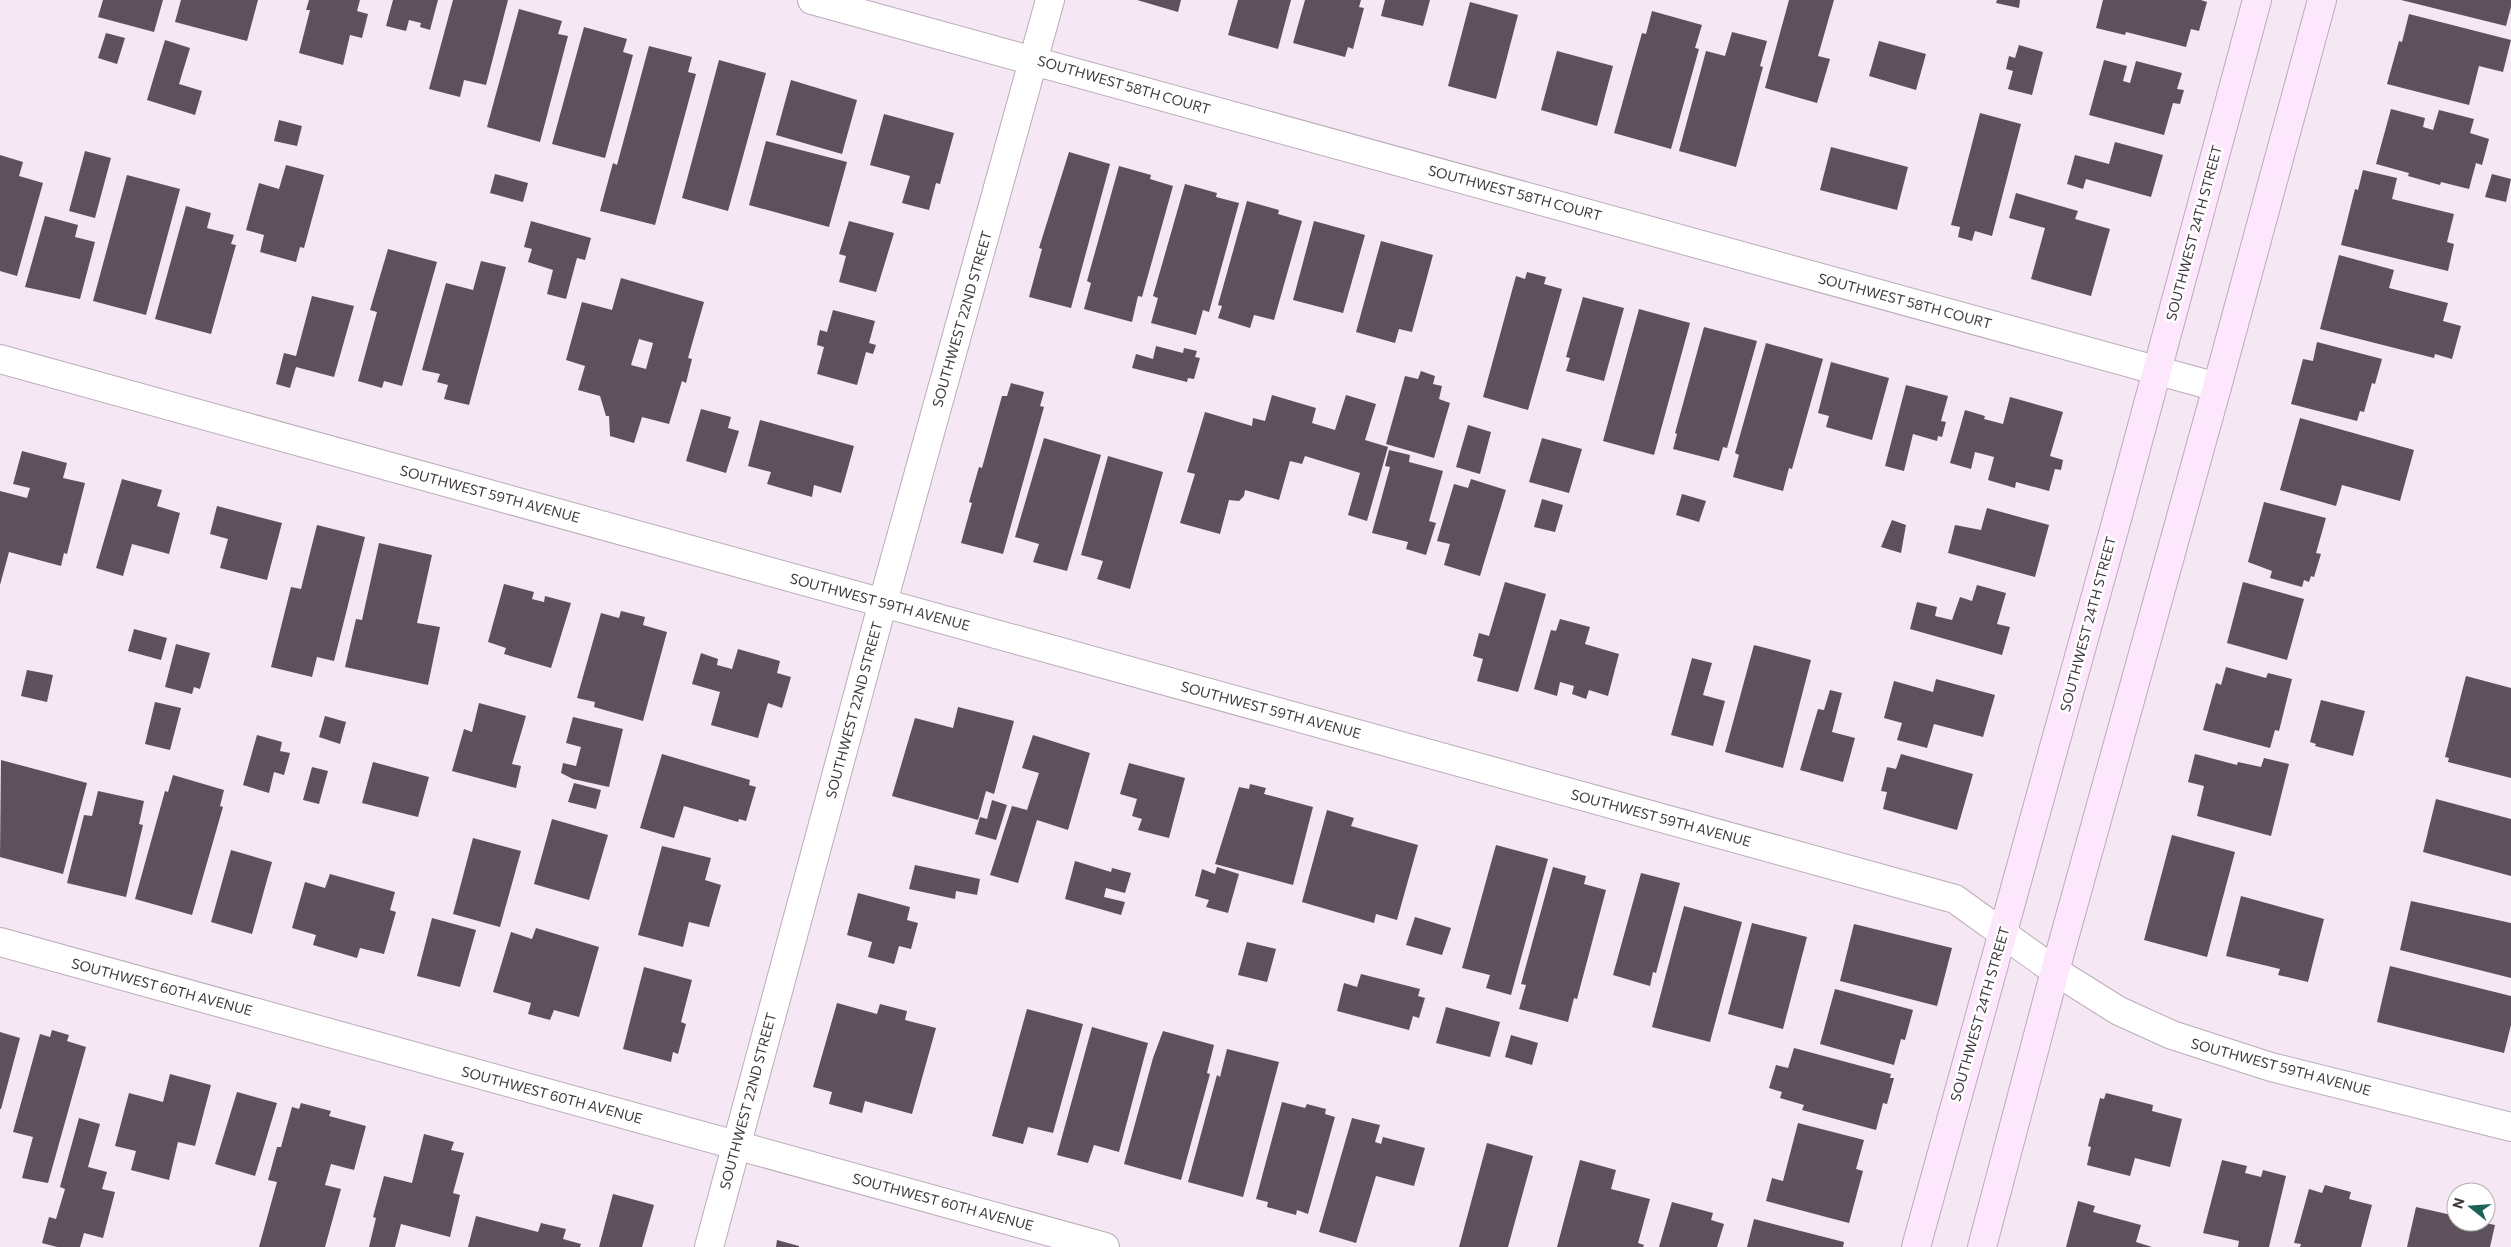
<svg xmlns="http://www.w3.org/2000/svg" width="2511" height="1247" viewBox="0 0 2511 1247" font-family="Commissioner,sans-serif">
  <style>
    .building { fill: #5d515d; fill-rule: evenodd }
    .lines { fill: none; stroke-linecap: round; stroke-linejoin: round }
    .minor-casing { stroke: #baacb9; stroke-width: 30 }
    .secondary-casing { stroke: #baacb9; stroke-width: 30 }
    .minor { stroke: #fff; stroke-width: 28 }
    .secondary { stroke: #fde7fc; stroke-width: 28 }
    .labels { text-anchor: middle; stroke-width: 5; stroke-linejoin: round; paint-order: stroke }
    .street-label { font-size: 14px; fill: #403a40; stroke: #fff }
  </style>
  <rect width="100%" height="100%" fill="#f6e7f5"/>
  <g class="building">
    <path d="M103,0H163L154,32L98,17Z"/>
    <path d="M181,0H258L247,41L175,22Z"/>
    <path d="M309,0H360L357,11L368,14L362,38L350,35L343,65L299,53L310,10H306Z"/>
    <path d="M393,0H438L430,30L420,27L421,23L409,20L406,31L386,26Z"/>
    <path d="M453,0H508L486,85L464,80L460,97L429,89Z"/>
    <path d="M1137,0H1181L1178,12Z"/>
    <path d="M1238,0H1291L1278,49L1228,35Z"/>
    <path d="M1305,0H1361L1359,7L1364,8L1353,49L1348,47L1345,57L1293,43Z"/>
    <path d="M1385,0H1430L1423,26L1381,16Z"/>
    <path d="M1789,0H1834L1818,56L1830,59L1817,103L1765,88Z"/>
    <path d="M1997,0H2020L2019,8L1996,3Z"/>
    <path d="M2103,0H2201L2207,2L2199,31L2191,29L2186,47L2126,32L2125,35L2096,28Z"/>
    <path d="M2401,0H2511V7L2506,26Z"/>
    <path d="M1470,2L1518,15L1496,99L1448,86Z"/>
    <path d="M519,9L562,21L558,34L568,36L540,142L487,127Z"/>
    <path d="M1652,11L1702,25L1695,48L1699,49L1671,149L1614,133L1642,33L1646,34Z"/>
    <path d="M2409,14L2511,40L2503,72L2479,66L2469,105L2387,84L2399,41L2402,42Z"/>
    <path d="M584,27L627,39L623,52L633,55L605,158L552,144Z"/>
    <path d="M1732,32L1767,41L1760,66L1763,67L1736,167L1679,151L1706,51L1725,56Z"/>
    <path d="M106,33L125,38L117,64L98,58Z"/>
    <path d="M165,40L190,48L179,84L202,91L195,115L147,100Z"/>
    <path d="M1879,41L1926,54L1916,90L1869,76Z"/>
    <path d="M2019,45L2043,52L2032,95L2008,89L2013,71L2006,69L2009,56L2015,58Z"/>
    <path d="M649,46L692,57L688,72L696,74L655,225L600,211L613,163L617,165Z"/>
    <path d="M1557,51L1613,66L1597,126L1541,110Z"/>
    <path d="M719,60L766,73L728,211L682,198Z"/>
    <path d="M2104,60L2127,66L2123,81L2130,83L2136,61L2182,73L2177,89L2184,90L2180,104L2173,103L2164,135L2089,115Z"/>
    <path d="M791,80L857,100L842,154L776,135Z"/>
    <path d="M2391,109L2425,118L2423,127L2433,130L2439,110L2474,119L2470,133L2489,139L2482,165L2476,163L2469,189L2441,182L2440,185L2408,176L2409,173L2376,164Z"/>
    <path d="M1980,113L2021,124L1992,236L1975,231L1972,241L1958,237L1960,227L1951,225Z"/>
    <path d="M884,114L954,133L940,184L936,183L929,210L902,203L910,176L870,165Z"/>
    <path d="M279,120L302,126L297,146L274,141Z"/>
    <path d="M766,141L847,162L829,227L749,205Z"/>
    <path d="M2115,142L2163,155L2151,197L2086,179L2083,189L2067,184L2075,155L2109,164Z"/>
    <path d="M1831,147L1908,167L1897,210L1820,190Z"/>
    <path d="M85,151L111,158L95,218L69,211Z"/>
    <path d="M1069,152L1110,164L1071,308L1029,297L1042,249L1039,248Z"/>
    <path d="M0,155L23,162L19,176L43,183L17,276L0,271Z"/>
    <path d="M286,165L324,175L304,248L300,247L296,262L260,252L264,235L246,230L259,183L279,189Z"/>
    <path d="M1119,166L1151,175L1150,179L1173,186L1142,297L1138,296L1132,322L1084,309L1091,283L1087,281Z"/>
    <path d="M2363,170L2397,178L2392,199L2454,214L2447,242L2454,244L2448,271L2341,245L2355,189L2358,190Z"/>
    <path d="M495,174L528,183L523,202L490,193Z"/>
    <path d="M2492,174L2511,179L2506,202L2485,197Z"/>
    <path d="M127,175L180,189L146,315L93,301Z"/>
    <path d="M1185,184L1217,193L1216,197L1239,203L1209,312L1203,310L1196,335L1151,323L1158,298L1153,296Z"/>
    <path d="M2016,193L2078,211L2075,219L2110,229L2091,296L2031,279L2045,228L2009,218Z"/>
    <path d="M1247,201L1279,210L1278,214L1302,221L1274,320L1254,315L1250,328L1218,318L1222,306L1218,305Z"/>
    <path d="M186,206L211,213L207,228L234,235L231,244L236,245L211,334L155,319Z"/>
    <path d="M45,216L78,225L75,237L95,242L80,299L25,287Z"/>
    <path d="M531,221L591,238L585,260L577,258L566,299L547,294L553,270L528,262L532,249L524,247Z"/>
    <path d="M849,221L894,233L876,292L839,282L846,256L839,254Z"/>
    <path d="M1314,221L1365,235L1343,313L1293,300Z"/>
    <path d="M1381,241L1433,255L1412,332L1399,329L1395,343L1356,332Z"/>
    <path d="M388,249L437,262L402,386L384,381L382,388L358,381L377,312L370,310Z"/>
    <path d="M2339,255L2394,270L2389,288L2448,303L2443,321L2461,326L2452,359L2435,354L2434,358L2320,329Z"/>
    <path d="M481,261L506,267L469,405L444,399L448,385L437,382L440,374L422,370L446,283L473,290Z"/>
    <path d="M1527,272L1546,277L1544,284L1562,289L1528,410L1483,397L1516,276L1525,279Z"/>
    <path d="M621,278L704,302L688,358L692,359L686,383L682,381L669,424L642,417L634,443L610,436L609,416H606L600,396L578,390L585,366L566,360L582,302L612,310ZM639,339L653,343L646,369L631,365Z"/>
    <path d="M312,296L354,306L334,377L296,367L290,388L276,384L284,353L296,356Z"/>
    <path d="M1583,297L1624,308L1604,381L1566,371L1570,358L1566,357Z"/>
    <path d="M1639,309L1690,323L1654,455L1603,441Z"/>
    <path d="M833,310L875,321L869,343L876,345L873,354L866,352L857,385L817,374L824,347L817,345L818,338L820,330L827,332Z"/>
    <path d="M1704,327L1757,341L1727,448L1723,447L1719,461L1673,449L1677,434L1675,433Z"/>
    <path d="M2317,342L2382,359L2375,384L2372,383L2364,412L2360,411L2357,421L2291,404L2303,359L2313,361Z"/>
    <path d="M1766,343L1823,359L1792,469L1789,468L1783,491L1733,477L1739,455L1735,453Z"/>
    <path d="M1156,346L1183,353L1184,348L1197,351L1195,357L1200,358L1194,379L1188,378L1187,382L1132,368L1136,354L1153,359Z"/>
    <path d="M1831,362L1889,378L1872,440L1826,427L1829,416L1818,413Z"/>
    <path d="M1421,371L1435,376L1433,384L1442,386L1439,399L1450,403L1434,458L1386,444L1405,376L1418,379Z"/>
    <path d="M1011,383L1044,392L1040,406L1044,407L1003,554L961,543L972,503L969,502L979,467L982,468L1002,396H1007Z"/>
    <path d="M1906,385L1948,396L1941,421L1946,422L1942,437L1938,436L1937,441L1913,434L1904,471L1885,466Z"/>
    <path d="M1272,395L1316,408L1312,423L1335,430L1346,395L1376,404L1365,440L1388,447L1367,521L1348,515L1360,473L1305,456L1302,464L1290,461L1279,500L1245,490L1244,496L1239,501L1229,500L1220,534L1180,523L1195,474L1187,472L1205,412L1252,426L1253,418L1265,421Z"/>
    <path d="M2010,397L2063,412L2050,456L2063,460L2061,470L2055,469L2049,491L2016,482L2015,488L1988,480L1994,457L1975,452L1971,469L1950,463L1965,410L1985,416L1984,419L2003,424Z"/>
    <path d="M701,409L731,417L728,428L739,431L726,473L686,461Z"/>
    <path d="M2300,418L2414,450L2400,501L2342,485L2336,506L2280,490Z"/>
    <path d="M760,420L854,446L841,493L814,485L812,497L767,484L771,472L748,466Z"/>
    <path d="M1468,425L1491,432L1480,474L1456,467Z"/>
    <path d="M1044,438L1101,455L1067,571L1033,562L1039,544L1015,537Z"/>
    <path d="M1542,438L1582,449L1569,493L1529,482Z"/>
    <path d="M1389,450L1410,455L1409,462L1443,471L1429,521L1436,523L1426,555L1406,549L1408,542L1372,533L1390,467L1385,466Z"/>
    <path d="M22,451L67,463L63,478L85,483L67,554L64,553L61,566L9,552L0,585V491L27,498L30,488L13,484Z"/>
    <path d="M1108,456L1163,472L1130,589L1097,579L1103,561L1081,555Z"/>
    <path d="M122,479L162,490L157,506L180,513L169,554L132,544L123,576L96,568Z"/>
    <path d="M1471,479L1506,490L1480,576L1444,565L1450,544L1437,541L1454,484L1468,488Z"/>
    <path d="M1682,494L1706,501L1699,522L1676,515Z"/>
    <path d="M1542,499L1563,505L1555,532L1534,527Z"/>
    <path d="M2264,502L2326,518L2316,553L2321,554L2314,577L2311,576L2309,582L2304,580L2302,587L2270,578L2272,571L2248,562Z"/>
    <path d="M217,506L282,523L267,580L220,568L228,539L210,534Z"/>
    <path d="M1987,508L2049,525L2035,577L1948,553L1955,525L1981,530Z"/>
    <path d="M1892,520L1906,525L1901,553L1881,547Z"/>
    <path d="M317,525L365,537L334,661L317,657L312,677L271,667L291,587L301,589Z"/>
    <path d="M379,543L432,555L417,623L440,627L428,685L345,667L356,619L362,620Z"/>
    <path d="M1505,582L1546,594L1518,692L1477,681L1483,659L1473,656L1479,633L1489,636Z"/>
    <path d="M2243,582L2304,599L2287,660L2227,643Z"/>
    <path d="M504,584L534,592L532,599L544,602L545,596L571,603L551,668L504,654L506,648L488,642Z"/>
    <path d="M1977,585L2006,593L1997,624L2010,627L2002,655L1910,629L1917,602L1937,607L1935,616L1952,620L1960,597L1972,601Z"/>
    <path d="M621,611L645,617L643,625L667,632L643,721L594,707L595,702L577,698L601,613L619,618Z"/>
    <path d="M1560,619L1590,627L1585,644L1619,654L1608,696L1589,690L1586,699L1572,694L1574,686L1560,682L1557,696L1534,689L1551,630L1556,631Z"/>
    <path d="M134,629L167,638L161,660L128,651Z"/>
    <path d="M176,644L210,653L200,689L194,687L192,694L165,687Z"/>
    <path d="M1754,645L1811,660L1783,768L1725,752Z"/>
    <path d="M738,649L780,661L777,673L791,677L782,708L768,703L758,738L711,725L720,692L692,684L701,653L718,659L717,665L732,669Z"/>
    <path d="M1692,658L1712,663L1703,695L1725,701L1713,746L1671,735Z"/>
    <path d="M2226,667L2266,678L2268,673L2292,679L2279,731L2275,730L2270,748L2203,730L2216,683L2221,685Z"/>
    <path d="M27,670L53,675L47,702L21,696Z"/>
    <path d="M2466,676L2511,688V778L2448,762L2449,758L2445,757Z"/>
    <path d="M1936,679L1995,695L1983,737L1934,724L1927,748L1897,740L1902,723L1884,718L1894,681L1933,692Z"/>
    <path d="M1830,690L1842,693L1832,732L1855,738L1843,782L1800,770L1818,709L1824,710Z"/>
    <path d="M2321,700L2365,711L2353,756L2315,746L2316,744L2310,742Z"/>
    <path d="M155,702L181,708L170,750L145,744Z"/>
    <path d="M479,703L526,716L512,764L521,766L516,788L452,771L464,729L472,732Z"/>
    <path d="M958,707L1014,721L994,794L986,791L978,820L892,796L915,718L953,728Z"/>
    <path d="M325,716L346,722L340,744L319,737Z"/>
    <path d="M573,717L623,729L609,787L573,779L561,773L563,763L576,766L581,747L566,743Z"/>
    <path d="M257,735L282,742L280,751L290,753L284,775L274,772L269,793L243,785Z"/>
    <path d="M1033,735L1090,753L1068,830L1037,820L1018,883L990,875L1012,806L1027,810L1039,773L1022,768Z"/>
    <path d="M662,754L750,780L749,785L756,787L746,821L739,819L738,822L684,806L674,838L640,828Z"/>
    <path d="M1901,754L1973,774L1957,830L1883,809L1887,792L1881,791L1887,767L1896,769Z"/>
    <path d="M2195,754L2237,765L2238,762L2261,767L2264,758L2289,764L2271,836L2197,816L2204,786L2188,782Z"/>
    <path d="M1,760L87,783L63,874L0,857Z"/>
    <path d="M373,762L429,777L418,817L362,803Z"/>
    <path d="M1129,763L1185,778L1169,838L1138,830L1142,819L1132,816L1137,799L1120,794Z"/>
    <path d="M312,767L328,771L319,804L303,800Z"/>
    <path d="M173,775L224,790L220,806L223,807L192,915L135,899L165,791L168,792Z"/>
    <path d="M574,783L601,790L596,809L568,802Z"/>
    <path d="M1250,784L1266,788L1264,794L1313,807L1293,885L1215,864L1239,787L1249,789Z"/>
    <path d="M98,791L144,801L139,824L143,825L126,897L67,883L84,815L92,816Z"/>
    <path d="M2436,799L2511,819V876L2423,852Z"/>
    <path d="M992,800L1007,805L996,840L975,834L980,817L987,819Z"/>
    <path d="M1327,810L1354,818L1351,826L1418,845L1397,920L1376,914L1374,923L1302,902Z"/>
    <path d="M552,819L608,835L589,900L534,884Z"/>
    <path d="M2172,835L2235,852L2207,957L2144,940Z"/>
    <path d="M473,838L521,851L500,927L453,914Z"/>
    <path d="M1496,845L1548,859L1511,995L1486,988L1490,975L1462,968Z"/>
    <path d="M662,846L711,858L705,880L721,885L709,927L689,922L683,947L638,935Z"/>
    <path d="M231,850L272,862L252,934L211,922Z"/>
    <path d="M1075,861L1111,872L1112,868L1131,873L1125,893L1106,888L1104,897L1125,902L1121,915L1065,899Z"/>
    <path d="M915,865L980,879L977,895L956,891L955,899L909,889Z"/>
    <path d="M1217,867L1239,874L1228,913L1206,907L1209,900L1195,896L1202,869L1215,874Z"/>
    <path d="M1553,867L1586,876L1584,884L1606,890L1577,999L1574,998L1568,1022L1519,1009L1526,985L1521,984Z"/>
    <path d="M1641,873L1680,883L1656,973L1653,972L1650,986L1613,975Z"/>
    <path d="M330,874L395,892L390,910L396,912L384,954L360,948L357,958L313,945L316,935L292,928L305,882L325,888Z"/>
    <path d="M858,893L910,907L907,920L918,923L911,949L899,946L894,964L868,957L872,942L847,935Z"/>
    <path d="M2241,896L2324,919L2308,982L2278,975L2280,969L2226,956Z"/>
    <path d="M2411,901L2511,923V978L2400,950Z"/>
    <path d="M1684,906L1742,922L1710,1042L1652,1027Z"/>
    <path d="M1415,917L1451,928L1442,955L1406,945Z"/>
    <path d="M432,918L476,930L460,987L417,976Z"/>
    <path d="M1752,923L1807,937L1783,1029L1728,1014Z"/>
    <path d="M1854,924L1952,948L1937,1006L1840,981Z"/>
    <path d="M536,928L599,947L579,1017L554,1010L550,1020L528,1014L531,1003L493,992L511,932L532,939Z"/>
    <path d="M1247,942L1276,949L1267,982L1238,975Z"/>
    <path d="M2390,966L2511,996V1025L2504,1053L2377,1022Z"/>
    <path d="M644,967L692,980L681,1022L686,1024L678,1054L673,1052L671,1062L623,1049Z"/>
    <path d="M1361,974L1420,989L1418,996L1425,998L1419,1018L1413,1016L1409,1030L1337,1011L1344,983L1357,987Z"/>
    <path d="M1835,989L1913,1010L1905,1040L1901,1039L1894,1065L1820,1044Z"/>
    <path d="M837,1003L877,1014L880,1004L907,1011L905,1020L936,1028L912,1114L865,1101L862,1113L829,1104L832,1092L813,1087Z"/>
    <path d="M1446,1007L1500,1022L1490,1057L1436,1043Z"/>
    <path d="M1027,1009L1083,1024L1053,1133L1028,1127L1023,1144L992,1136Z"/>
    <path d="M1092,1027L1148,1043L1119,1152L1094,1145L1088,1163L1057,1155Z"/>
    <path d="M52,1030L69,1035L67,1041L86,1047L48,1183L22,1178L33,1137L13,1132L40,1034L50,1037Z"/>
    <path d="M1163,1031L1214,1045L1207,1073L1210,1074L1181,1180L1124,1164L1153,1058Z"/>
    <path d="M0,1032L20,1038L1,1109H0Z"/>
    <path d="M1511,1035L1538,1043L1532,1065L1505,1057Z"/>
    <path d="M1794,1048L1891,1074L1890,1078H1894L1887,1104L1883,1103L1876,1130L1802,1110L1804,1105L1780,1098L1782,1092L1769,1088L1776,1065L1788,1068Z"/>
    <path d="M1227,1049L1279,1062L1243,1197L1188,1182L1217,1075L1220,1077Z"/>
    <path d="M170,1074L211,1085L195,1146L178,1142L169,1180L131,1170L136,1151L115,1146L129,1093L163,1102Z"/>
    <path d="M237,1092L277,1103L255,1176L215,1164Z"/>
    <path d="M2106,1093L2153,1105L2152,1111L2182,1119L2170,1167L2135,1158L2130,1176L2087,1165L2091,1147L2088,1146L2100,1098L2104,1099Z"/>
    <path d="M1282,1102L1305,1108L1307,1104L1326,1109L1325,1114L1335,1117L1308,1214L1297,1210L1296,1215L1267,1207L1268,1202L1256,1199Z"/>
    <path d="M301,1103L331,1111L329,1116L366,1126L354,1170L331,1164L325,1185L341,1189L325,1247H259L277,1182L268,1180L277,1147H281L292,1107L299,1109Z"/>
    <path d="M79,1118L100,1124L88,1167L107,1172L102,1189L115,1192L103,1238L84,1233L80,1247H57L42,1243L49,1217L56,1219L65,1189L60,1187Z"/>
    <path d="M1352,1118L1380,1125L1375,1142L1381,1144L1383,1137L1425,1148L1414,1186L1376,1176L1356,1243L1319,1232Z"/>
    <path d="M1798,1123L1864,1140L1856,1169L1863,1171L1849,1223L1766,1201L1772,1178L1783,1181Z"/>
    <path d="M424,1134L454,1142L451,1150L464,1153L453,1193L460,1195L450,1237L401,1224L395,1247H369L376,1218L373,1217L384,1176L412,1183Z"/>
    <path d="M1487,1143L1533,1156L1508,1247H1459Z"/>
    <path d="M1580,1160L1616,1170L1611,1189L1650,1199L1638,1243L1644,1245L1643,1247H1557Z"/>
    <path d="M2222,1160L2247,1166L2245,1173L2261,1177L2263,1170L2286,1176L2269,1247H2238L2239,1241L2203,1233Z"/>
    <path d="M2325,1185L2351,1192L2349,1199L2372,1205L2361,1247H2300L2301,1244L2294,1243L2309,1189L2322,1193Z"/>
    <path d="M613,1194L654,1205L642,1247H599Z"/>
    <path d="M2078,1201L2095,1206L2093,1212L2141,1225L2136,1242L2152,1247H2066Z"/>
    <path d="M1672,1202L1713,1213L1711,1220L1724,1224L1717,1247H1659Z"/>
    <path d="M2416,1207L2456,1216V1222H2480L2495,1225L2490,1247H2407Z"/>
    <path d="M476,1216L538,1232L541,1223L566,1229L563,1239L581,1244L580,1247H468Z"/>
    <path d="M1754,1219L1844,1242L1843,1247H1747Z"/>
    <path d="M777,1240L799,1246V1247H776Z"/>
  </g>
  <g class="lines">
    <g class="minor-casing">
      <g id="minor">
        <path d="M812,0L2217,387"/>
        <path d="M0,359L1955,899L2055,971L2119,1011L2172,1035L2271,1067L2511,1127"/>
        <path d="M0,942L1105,1247"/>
        <path d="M709,1247L883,602L1050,0"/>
      </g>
    </g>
    <g class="secondary-casing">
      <g id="secondary">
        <path d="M1916,1247L2117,519L2257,0"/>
        <path d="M1982,1247L2055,971L2217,387L2322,0"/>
      </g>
    </g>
    <use href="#minor" class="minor"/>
    <use href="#secondary" class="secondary"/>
  </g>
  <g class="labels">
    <g class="street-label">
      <text transform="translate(1124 85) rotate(16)" y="5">SOUTHWEST 58TH COURT</text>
      <text transform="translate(1515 193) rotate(15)" y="5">SOUTHWEST 58TH COURT</text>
      <text transform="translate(2194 233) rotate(-75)" y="5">SOUTHWEST 24TH STREET</text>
      <text transform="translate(1905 301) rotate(15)" y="5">SOUTHWEST 58TH COURT</text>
      <text transform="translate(962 319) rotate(-74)" y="5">SOUTHWEST 22ND STREET</text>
      <text transform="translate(490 494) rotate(15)" y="5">SOUTHWEST 59TH AVENUE</text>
      <text transform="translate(880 602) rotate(15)" y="5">SOUTHWEST 59TH AVENUE</text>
      <text transform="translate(2088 624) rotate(-75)" y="5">SOUTHWEST 24TH STREET</text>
      <text transform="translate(854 710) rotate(-75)" y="5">SOUTHWEST 22ND STREET</text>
      <text transform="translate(1271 710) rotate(15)" y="5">SOUTHWEST 59TH AVENUE</text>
      <text transform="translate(1661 818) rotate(15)" y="5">SOUTHWEST 59TH AVENUE</text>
      <text transform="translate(162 987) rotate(15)" y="5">SOUTHWEST 60TH AVENUE</text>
      <text transform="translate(1980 1014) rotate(-74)" y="5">SOUTHWEST 24TH STREET</text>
      <text transform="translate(2281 1067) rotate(15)" y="5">SOUTHWEST 59TH AVENUE</text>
      <text transform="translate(552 1095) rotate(15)" y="5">SOUTHWEST 60TH AVENUE</text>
      <text transform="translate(748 1101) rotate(-75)" y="5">SOUTHWEST 22ND STREET</text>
      <text transform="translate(943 1202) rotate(15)" y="5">SOUTHWEST 60TH AVENUE</text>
    </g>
  </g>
  <g transform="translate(2471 1207) rotate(287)"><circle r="24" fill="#ffffff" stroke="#b3b0b3"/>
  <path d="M0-4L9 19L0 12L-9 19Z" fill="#1d6355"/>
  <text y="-8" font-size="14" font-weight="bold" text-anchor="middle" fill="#403a40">N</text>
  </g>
</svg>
